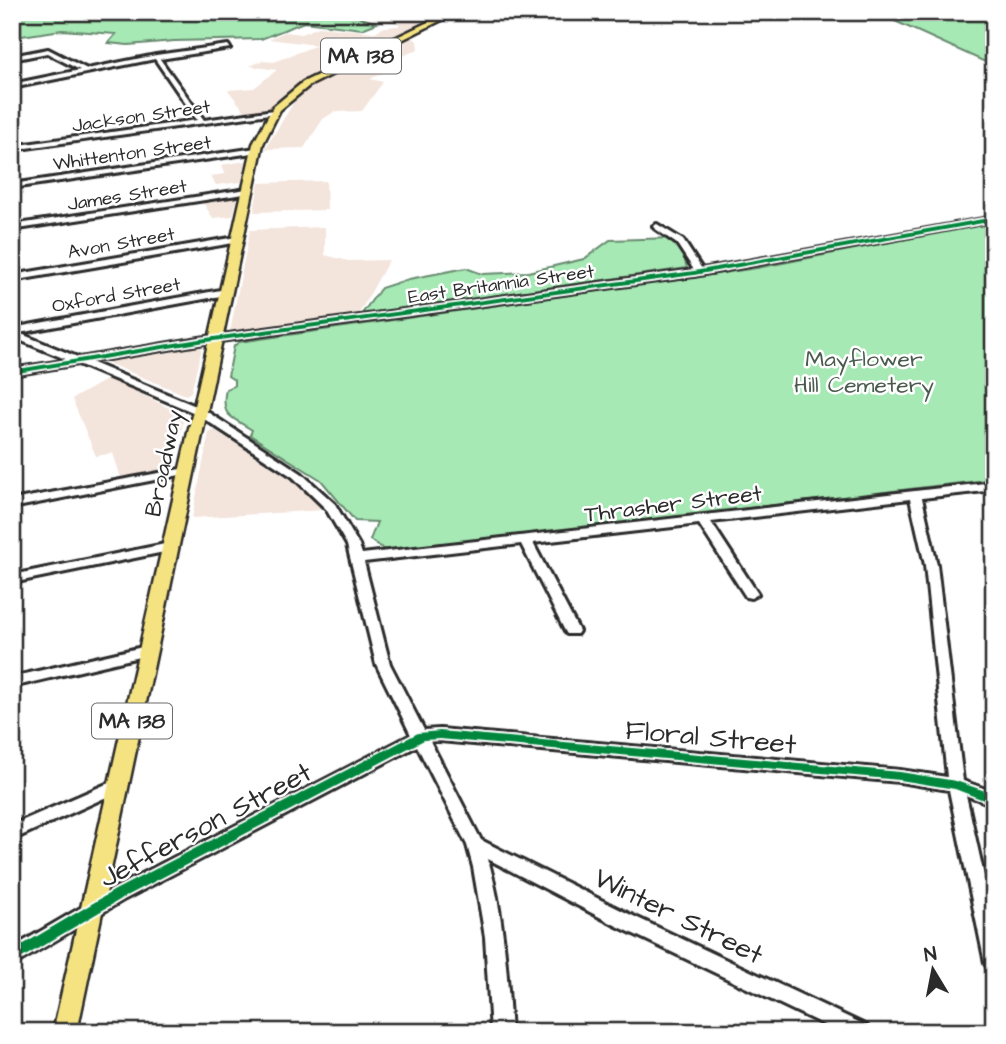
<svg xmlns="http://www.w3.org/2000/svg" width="1006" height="1044" viewBox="0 0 1006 1044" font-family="'Architects Daughter',sans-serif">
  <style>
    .built { fill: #f3e4dc }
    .green { fill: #a6e9b4; stroke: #688a70; stroke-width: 2 }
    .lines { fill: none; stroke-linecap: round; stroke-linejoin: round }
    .minor-casing { stroke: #2b2b2b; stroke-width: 6 }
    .major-casing { stroke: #2b2b2b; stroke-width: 5 }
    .minor { fill: #fff; fill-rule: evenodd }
    .major { fill: #f5e382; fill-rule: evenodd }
    .cycleway-casing { stroke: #fff; stroke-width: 4 }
    .cycleway { fill: #00873e; fill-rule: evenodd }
    .labels { text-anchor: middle; stroke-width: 5; stroke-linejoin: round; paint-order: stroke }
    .far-street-label { font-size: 19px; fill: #2b2b2b; stroke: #fff }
    .shield { fill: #fff; stroke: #6b6b6b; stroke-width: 2 }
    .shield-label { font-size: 21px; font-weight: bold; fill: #2b2b2b }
    .park-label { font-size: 23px; fill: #4a5a4d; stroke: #fff }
    .street-label { font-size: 23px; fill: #2b2b2b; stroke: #fff }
    .near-street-label { font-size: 28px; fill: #2b2b2b; stroke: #fff }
  </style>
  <rect width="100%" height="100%" fill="#fff"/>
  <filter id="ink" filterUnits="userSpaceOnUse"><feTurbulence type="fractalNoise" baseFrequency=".0143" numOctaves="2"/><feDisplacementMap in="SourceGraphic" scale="14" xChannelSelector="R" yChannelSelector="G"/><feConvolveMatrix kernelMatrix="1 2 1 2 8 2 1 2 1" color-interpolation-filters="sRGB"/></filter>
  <g filter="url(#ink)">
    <g class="built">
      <path d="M372,12H447L319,72L276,101L263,116L247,114L228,90L254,88L277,70L250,66L262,61L274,62L317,45L269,39L285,32L302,34L319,27L375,32L385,27L399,26V22L364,17Z"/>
      <path d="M411,36L417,41L418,49L380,67L390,70L370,79L383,82L362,111L334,112L323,119L304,148L265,149L299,94L325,77Z"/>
      <path d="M246,161L241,182L216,185L210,176L226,174L221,165Z"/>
      <path d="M326,181L327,210L254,212L259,183Z"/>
      <path d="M238,195L233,216L213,218L201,200Z"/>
      <path d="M325,227V255L348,261L389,260L357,317L230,332L250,230Z"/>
      <path d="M193,345L202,348L191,392L186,395L100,360Z"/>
      <path d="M109,378L185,416L171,468L121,478L113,453L96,456L72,399Z"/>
      <path d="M215,430L296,483L323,510L192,518L209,433Z"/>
    </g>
    <g class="green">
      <path d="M12,12H367L358,17L377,23L362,29L304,22L261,39L174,41L128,45L108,43L116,34L62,30L22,36L12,31Z"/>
      <path d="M875,12H994V66Z"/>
      <path d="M994,222V479L387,551L370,540L377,522L355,521L321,480L250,435L252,430C231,416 220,417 226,389L234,386V380L228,376L234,346L239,342L757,268Z"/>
      <path d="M673,238L681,247L687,268L361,315L381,288L409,279L466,268L482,274L528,272L584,259L610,240Z"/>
    </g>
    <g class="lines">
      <g class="minor-casing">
        <g id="minor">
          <path d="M228,45L230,48L160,59L204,120L274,110L276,111V113L12,150V146L197,120L155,59L12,88V84L80,70L47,53L12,60V56L48,49L87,69L156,55Z"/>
          <path d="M256,148H259V152L12,188V184Z"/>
          <path d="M247,189H250V193L12,230V225Z"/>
          <path d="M994,217V221L694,276L199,344L90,362L203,409L301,473L335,504L359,545L362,554L994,482V490L922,498L937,565L963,781L994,792V805L966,795L994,921V971L988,969L985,963L949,790L900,782L440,741H430L481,840L627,913L867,1026L869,1032H839L615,925L488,859C504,915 507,974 511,1032H491L485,937L473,867L467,845L417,746L125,899L12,966V948L113,889L411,735L376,664L347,545L326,509L293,477L195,413L78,364L12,375V369L68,360L12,337V328L226,289L231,292L226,295L19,333L80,358L199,338L694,270L677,244L654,228L653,226L657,224L683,240L702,269ZM910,499L925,565L947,777L900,770L440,729L424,730L390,664L364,562L521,544L565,631L567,634H577L579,631L533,543L699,524L746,597L751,598L758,594L711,522Z"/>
          <path d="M236,237L240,240L239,242L12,281V275Z"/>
          <path d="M186,468L192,471L190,473L12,508V500Z"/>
          <path d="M170,543L174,544L176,547L174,550L12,583V575Z"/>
          <path d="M147,646L152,648L154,651L152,654L12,687V677Z"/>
          <path d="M118,779L124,781L126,785L124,789L12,840V825Z"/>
        </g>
      </g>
      <g class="major-casing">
        <path id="major" d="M449,12H458L309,86L280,110L263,144L77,1032H53L253,144L273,107L303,82Z"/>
      </g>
      <use href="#minor" class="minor"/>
      <use href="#major" class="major"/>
      <g class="cycleway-casing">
        <g id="cycleway">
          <path d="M994,217V221L694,275L199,343L12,374V370L199,339L694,271Z"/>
          <path d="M440,731L900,772L956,781L994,794V804L955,789L900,780L440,739L424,740L123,898L12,964V951L115,890L418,733Z"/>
        </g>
      </g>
      <use href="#cycleway" class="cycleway"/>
    </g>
  </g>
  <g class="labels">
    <g class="far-street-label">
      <text transform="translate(141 115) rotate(-8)" y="7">Jackson Street</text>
      <text transform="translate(132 152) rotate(-8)" y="7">Whittenton Street</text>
      <text transform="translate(127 194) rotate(-9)" y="7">James Street</text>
      <text transform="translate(121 242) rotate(-10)" y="7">Avon Street</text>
      <text transform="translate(501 283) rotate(-8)" y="7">East Britannia Street</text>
      <text transform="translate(116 294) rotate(-10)" y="7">Oxford Street</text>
    </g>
    <g class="shield">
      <rect x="321" y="38.5" width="80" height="35" rx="5"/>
      <rect x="92" y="703.5" width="80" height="35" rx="5"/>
    </g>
    <g class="shield-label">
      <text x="361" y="63">MA 138</text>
      <text x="132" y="728">MA 138</text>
    </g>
    <g class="park-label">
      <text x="864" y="366">Mayflower<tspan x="864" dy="26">Hill Cemetery</tspan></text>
    </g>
    <g class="street-label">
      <text transform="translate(163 463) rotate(-78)" y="8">Broadway</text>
      <text transform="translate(673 503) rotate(-7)" y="8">Thrasher Street</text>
    </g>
    <g class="near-street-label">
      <text transform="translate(711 736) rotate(5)" y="10">Floral Street</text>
      <text transform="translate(205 824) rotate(-28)" y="10">Jefferson Street</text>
      <text transform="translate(679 915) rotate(26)" y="10">Winter Street</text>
    </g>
  </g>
  <rect width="1006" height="1044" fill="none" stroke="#fff" stroke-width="42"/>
  <rect x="21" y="21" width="964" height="1002" fill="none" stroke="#2b2b2b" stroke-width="2.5" filter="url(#ink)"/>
  <g transform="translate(933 970) rotate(350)" stroke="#ffffff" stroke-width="5" paint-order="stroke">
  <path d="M0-5L12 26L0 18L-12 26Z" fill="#2b2b2b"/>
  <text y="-10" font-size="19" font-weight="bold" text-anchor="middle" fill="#2b2b2b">N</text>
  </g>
</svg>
